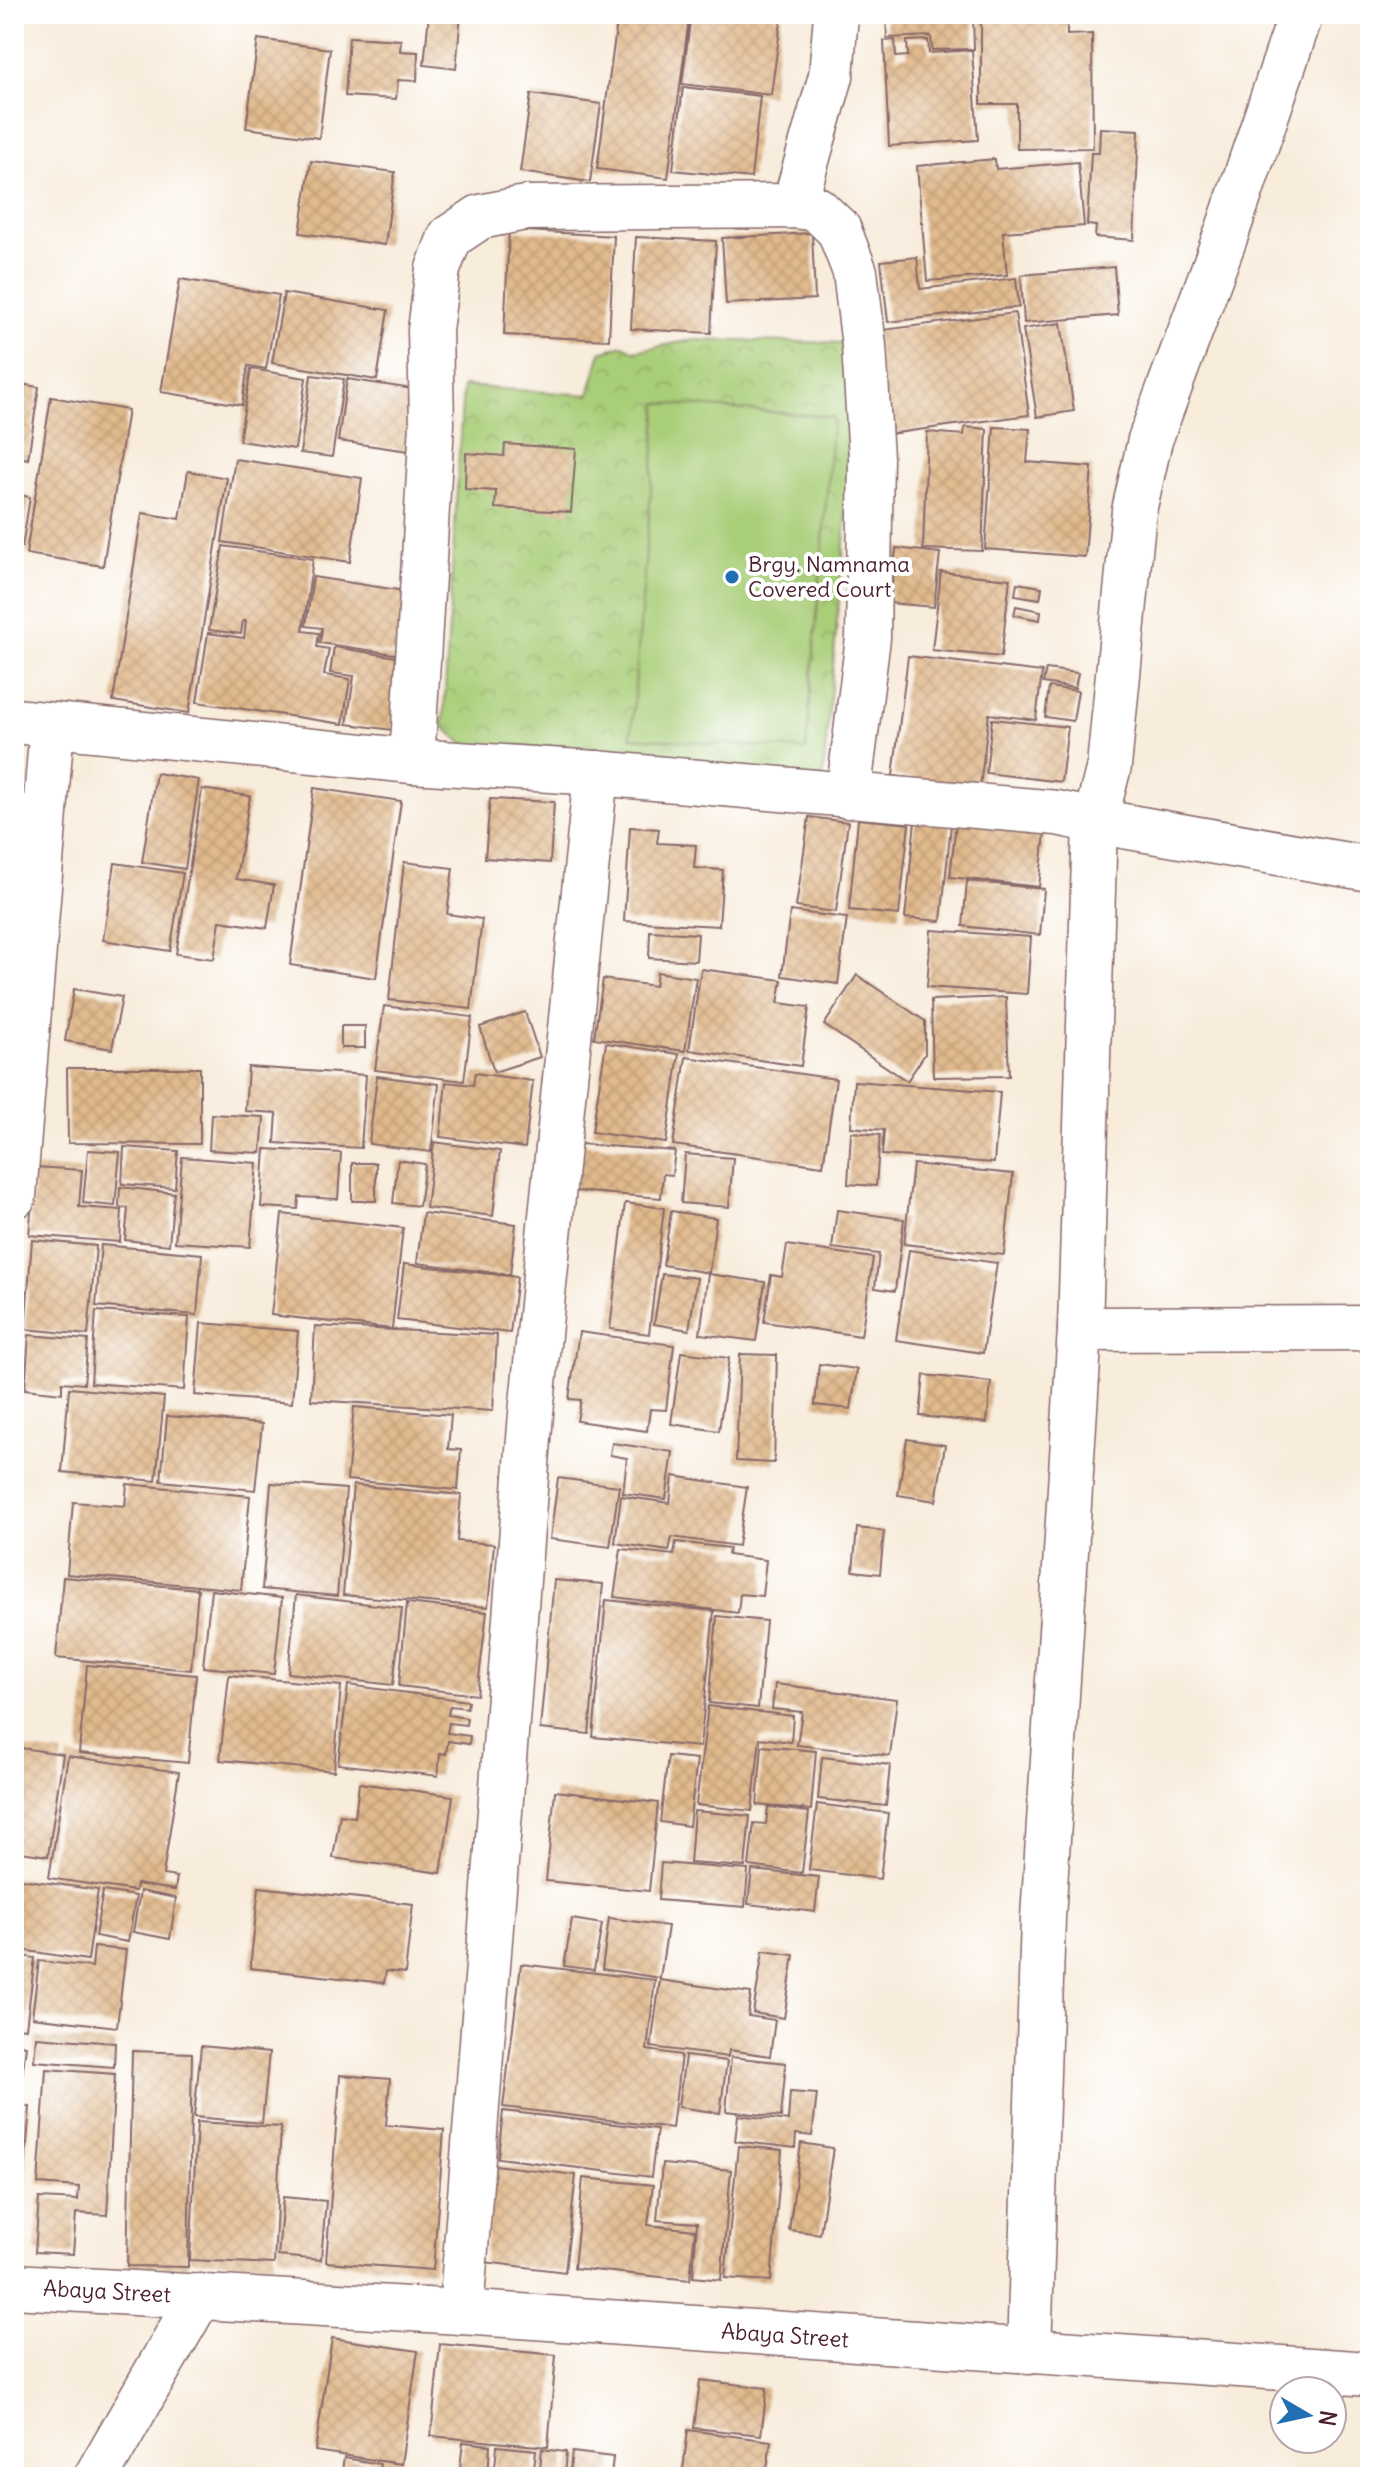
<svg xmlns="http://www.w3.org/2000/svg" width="1384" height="2491" viewBox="0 0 1384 2491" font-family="Delius,sans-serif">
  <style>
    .park { fill: url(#park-crowns); stroke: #7a7652; stroke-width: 2 }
    .pitch { fill: #a9ce78; stroke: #7a7652; stroke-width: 2 }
    .building { fill: url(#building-cross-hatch) }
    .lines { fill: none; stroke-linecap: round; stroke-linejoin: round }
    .minor-casing { stroke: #876769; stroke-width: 47 }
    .minor { stroke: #fff; stroke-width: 44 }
    .poi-dot { fill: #1f6fb2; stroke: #fff; stroke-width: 3 }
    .labels { text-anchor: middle; stroke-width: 8; stroke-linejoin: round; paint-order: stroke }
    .poi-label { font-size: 22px; fill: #4a1f2b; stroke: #fff; text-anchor: start }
    .street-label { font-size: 22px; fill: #4a1f2b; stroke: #fff }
  </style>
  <defs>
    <pattern id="park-crowns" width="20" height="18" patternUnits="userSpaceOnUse" patternTransform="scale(2)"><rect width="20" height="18" fill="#a9ce78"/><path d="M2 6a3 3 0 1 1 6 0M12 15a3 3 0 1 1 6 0" fill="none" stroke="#93b068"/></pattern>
    <pattern id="building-cross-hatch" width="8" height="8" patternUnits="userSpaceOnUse" patternTransform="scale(2)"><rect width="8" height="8" fill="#e1ba8d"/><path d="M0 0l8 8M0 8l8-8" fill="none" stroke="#c39f7a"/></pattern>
  </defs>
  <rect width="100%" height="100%" fill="#fff"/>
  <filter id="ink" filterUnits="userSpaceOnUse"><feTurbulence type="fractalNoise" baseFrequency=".0125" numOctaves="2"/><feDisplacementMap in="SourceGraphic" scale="16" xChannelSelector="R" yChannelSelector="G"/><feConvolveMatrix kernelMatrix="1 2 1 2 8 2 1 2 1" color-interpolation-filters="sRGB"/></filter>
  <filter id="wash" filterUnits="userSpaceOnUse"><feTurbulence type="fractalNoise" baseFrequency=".006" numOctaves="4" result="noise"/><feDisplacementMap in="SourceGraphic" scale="32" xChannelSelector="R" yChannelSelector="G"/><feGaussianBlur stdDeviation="1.8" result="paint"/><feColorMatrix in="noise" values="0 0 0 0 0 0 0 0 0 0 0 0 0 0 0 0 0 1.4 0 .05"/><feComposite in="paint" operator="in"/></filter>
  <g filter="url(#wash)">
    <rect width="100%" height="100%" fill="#f8ecdb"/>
    <path class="park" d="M692,340L848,343L849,488L823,778L467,747L443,726L463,386L589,395L601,352L623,345L635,351Z"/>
    <path class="pitch" d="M658,403L833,417L806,750L631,737Z"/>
    <g id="blocks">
      <g class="building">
        <path d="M429,14H461L456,69L424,65Z"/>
        <path d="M618,14L689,18L668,178L597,169Z"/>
        <path d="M691,14H782L771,95L682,84Z"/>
        <path d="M886,14H973L974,49L932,50L931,36L887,38Z"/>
        <path d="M981,14H1067V35L1092,34L1093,148L1017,149V104H981Z"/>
        <path d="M349,37L401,40L400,51L418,52L417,81L398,80L396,99L345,96Z"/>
        <path d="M258,39L330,49L319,138L246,128Z"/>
        <path d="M895,40L896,57L908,56L907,41L928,40L929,53L972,50L978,140L889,146L884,41Z"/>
        <path d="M683,87L760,96L751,178L673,170Z"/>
        <path d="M531,94L601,104L590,182L520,172Z"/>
        <path d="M1100,128L1139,130L1134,240L1095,237L1096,226L1087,225L1091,153H1099Z"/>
        <path d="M995,159L996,169L1078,162L1084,226L1003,232L1007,275L927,281L917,166Z"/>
        <path d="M311,161L395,172L385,245L300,233Z"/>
        <path d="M509,230L614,236L609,340L504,335Z"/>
        <path d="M812,233L815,299L726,304L722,238Z"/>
        <path d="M636,237L716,241L711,333L631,329Z"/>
        <path d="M917,257L920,289L1016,278L1019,307L888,322L881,261Z"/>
        <path d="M1114,267L1118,315L1024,323L1021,275Z"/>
        <path d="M180,279L279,295L266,369L248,366L242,405L161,392Z"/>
        <path d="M284,293L388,310L377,380L272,363Z"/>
        <path d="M1015,313L1029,415L888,434L875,331Z"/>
        <path d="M1061,323L1074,411L1037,417L1023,329Z"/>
        <path d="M251,369L306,378L295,449L239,441Z"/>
        <path d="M311,375L344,379L332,457L300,453Z"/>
        <path d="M347,379L419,390L409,451L338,441Z"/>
        <path d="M14,383L39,387L28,459L14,456Z"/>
        <path d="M51,397L128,410L103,566L26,554Z"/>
        <path d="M965,427L987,429L982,551L923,549L927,432L964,435Z"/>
        <path d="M994,427L1030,429L1027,462L1092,467L1085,557L985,549Z"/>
        <path d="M505,444L576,449L571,512L495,508L496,491L465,489L466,453L504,456Z"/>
        <path d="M235,459L362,478L350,562L222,542Z"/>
        <path d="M188,471L227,478L189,713L113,701L142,513L180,519Z"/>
        <path d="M14,494L30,497L22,547L14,545Z"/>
        <path d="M223,546L313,559L303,631L319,633L317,647L329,649L324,675L350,679L343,724L197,702L208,633L244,638L246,621H243L241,634L209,630Z"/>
        <path d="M896,548L940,553L934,607L890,603Z"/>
        <path d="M941,572L1010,579L1001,657L932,650Z"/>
        <path d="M313,577L411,592L401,655L320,643L322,628L306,626Z"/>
        <path d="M1017,583L1042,587L1040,599L1015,595Z"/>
        <path d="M1016,606L1041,611L1040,620L1014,615Z"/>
        <path d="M334,647L402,658L392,730L347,724L354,676L330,673Z"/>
        <path d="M908,656L1042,672L1036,720L989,714L980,787L893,776Z"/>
        <path d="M1046,669L1078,673L1075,688L1043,683Z"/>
        <path d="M1049,687L1078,691L1073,721L1045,717Z"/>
        <path d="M992,719L1068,727L1061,782L986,773Z"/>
        <path d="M156,773L199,780L185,869L142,862Z"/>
        <path d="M314,788L401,801L376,978L290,965Z"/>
        <path d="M202,789L250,796L236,879L274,885L267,928L220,921L214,959L176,954Z"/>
        <path d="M490,799L554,802L550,863L485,858Z"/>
        <path d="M957,814L1046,824L1039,887L950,877Z"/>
        <path d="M809,817L848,822L836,912L796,907Z"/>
        <path d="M858,819L909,824L899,915L849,910Z"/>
        <path d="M915,821L951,824L941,921L905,918Z"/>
        <path d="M630,827L659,829L657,843L696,845L694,868L723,870L719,926L624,921Z"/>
        <path d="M14,829L19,830L18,839L30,841L14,931Z"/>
        <path d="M404,862L453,868L447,914L482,919L471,1009L389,1000Z"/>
        <path d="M115,863L183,873L170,951L103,940Z"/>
        <path d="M967,881L1044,889L1040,935L963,926Z"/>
        <path d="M790,911L847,918L838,984L782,976Z"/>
        <path d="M931,930L1031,937L1027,994L927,987Z"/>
        <path d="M650,931L698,934L696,961L649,958Z"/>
        <path d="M701,969L782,980L778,1003L809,1007L801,1066L689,1050Z"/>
        <path d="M657,972L696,978L685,1051L594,1038L603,979L655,986Z"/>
        <path d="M857,975L925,1021V1054L907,1081L824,1025Z"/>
        <path d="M74,989L122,997L112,1049L65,1041Z"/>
        <path d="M1006,997L1009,1076L933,1077L931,1000Z"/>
        <path d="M384,1006L472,1017L464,1081L375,1070Z"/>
        <path d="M525,1012L540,1057L494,1072L480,1027Z"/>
        <rect x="341" y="1026" width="24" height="22"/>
        <path d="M606,1043L679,1054L666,1143L592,1132Z"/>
        <path d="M686,1057L836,1079L823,1166L673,1145Z"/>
        <path d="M248,1067L366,1075L361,1148L275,1143L277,1113L245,1111Z"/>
        <path d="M67,1068H200V1144L68,1143Z"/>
        <path d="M475,1073L533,1081L525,1148L440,1137L446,1082L473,1085Z"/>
        <path d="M377,1076L439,1084L431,1152L369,1144Z"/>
        <path d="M854,1081L1000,1092L994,1163L882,1155L884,1130L851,1127Z"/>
        <path d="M211,1114L264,1117L261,1153L209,1150Z"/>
        <path d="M851,1132L880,1135L876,1186L848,1184Z"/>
        <path d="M434,1142L500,1151L493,1216L426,1208Z"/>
        <path d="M580,1144L675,1151L672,1175L663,1174L661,1198L575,1191Z"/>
        <path d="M124,1147L178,1151L175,1188L122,1184Z"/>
        <path d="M265,1149L341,1153L338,1199L299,1197L298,1209L261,1207Z"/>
        <path d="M88,1150L120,1152L115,1206L83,1203Z"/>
        <path d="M685,1154L733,1158L729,1207L681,1203Z"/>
        <path d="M182,1157L257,1163L250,1247L175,1242Z"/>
        <path d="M398,1160L425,1164L419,1206L393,1203Z"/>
        <rect x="352" y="1163" width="24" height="38"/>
        <path d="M913,1164L1013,1174L1004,1255L904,1244Z"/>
        <path d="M35,1167L82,1170L79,1207L122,1210L120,1242L29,1235Z"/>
        <path d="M120,1187L174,1193L169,1245L125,1240L128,1208L119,1207Z"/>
        <path d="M625,1203L664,1208L649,1334L610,1329Z"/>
        <path d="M837,1210L904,1219L895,1291L875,1288L879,1254L832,1248Z"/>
        <path d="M671,1211L716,1218L709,1273L663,1265Z"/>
        <path d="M423,1213L516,1224L510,1275L417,1263Z"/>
        <path d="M282,1214L403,1228L392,1329L271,1315Z"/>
        <path d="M32,1240L96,1246L88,1335L25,1329Z"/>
        <path d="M101,1245L202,1254L197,1315L96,1306Z"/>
        <path d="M787,1245L873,1258L861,1336L764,1322L771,1275L782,1277Z"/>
        <path d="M909,1250L997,1263L983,1353L896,1340Z"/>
        <path d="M404,1264L517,1277L510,1333L397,1320Z"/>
        <path d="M662,1274L697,1278L689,1330L654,1324Z"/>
        <path d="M708,1274L765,1282L756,1341L700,1334Z"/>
        <path d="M96,1311L189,1317L184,1390L91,1383Z"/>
        <path d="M201,1323L298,1331L292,1403L195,1395Z"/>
        <path d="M315,1326L497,1335L493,1411L311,1400Z"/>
        <path d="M579,1332L674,1345L666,1410L650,1409L647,1431L577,1421L581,1400L569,1399Z"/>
        <path d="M29,1335L88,1340L84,1384L62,1382V1393L25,1389Z"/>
        <path d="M681,1352L729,1358L719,1431L671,1424Z"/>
        <path d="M740,1354L777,1355L774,1463L736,1461Z"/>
        <path d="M819,1364L857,1369L851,1409L815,1405Z"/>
        <path d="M924,1375L991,1382L987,1423L920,1416Z"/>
        <path d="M69,1388L164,1397L156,1481L62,1472Z"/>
        <path d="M354,1407L451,1415L448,1449L461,1450L458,1490L347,1480Z"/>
        <path d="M167,1416L262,1424L255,1490L161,1481Z"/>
        <path d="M907,1439L945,1445L936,1501L898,1495Z"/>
        <path d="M612,1443L673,1452L666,1499L623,1493L627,1458L610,1455Z"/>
        <path d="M673,1476L747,1487L738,1546L672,1537L669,1551L615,1543L621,1496L670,1503Z"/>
        <path d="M558,1478L619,1486L610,1547L550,1539Z"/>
        <path d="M271,1483L346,1489L337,1596L262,1589Z"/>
        <path d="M127,1484L250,1496L241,1590L67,1574L73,1502L125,1506Z"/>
        <path d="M353,1485L461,1495L457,1541L494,1544L488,1607L343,1595Z"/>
        <path d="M857,1528L884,1531L880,1574L853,1571Z"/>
        <path d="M676,1542L729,1548L728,1555L766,1560L762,1596L740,1594L738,1613L614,1597L621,1549L674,1555Z"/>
        <path d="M63,1577L198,1589L191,1670L56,1658Z"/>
        <path d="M554,1580L603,1584L589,1734L540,1729Z"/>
        <path d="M211,1590L282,1598L274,1674L203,1667Z"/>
        <path d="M296,1595L402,1608L393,1685L288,1673Z"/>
        <path d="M606,1600L714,1611L700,1747L593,1737Z"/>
        <path d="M407,1603L487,1612L477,1695L399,1686Z"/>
        <path d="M717,1616L766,1621L758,1708L709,1703Z"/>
        <path d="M87,1665L196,1675L188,1763L79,1753Z"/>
        <path d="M229,1675L341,1686L334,1771L220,1760Z"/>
        <path d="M775,1684L897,1699L890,1756L797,1745L802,1712L772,1709Z"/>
        <path d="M348,1685L468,1701L467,1708L450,1706L448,1715L467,1718L466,1725L449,1723L447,1733L470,1736L469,1744L448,1741L446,1754L440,1753L438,1776L338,1764Z"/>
        <path d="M708,1706L793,1716L791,1742L760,1738L752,1811L696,1805Z"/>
        <path d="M762,1746L816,1751L811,1810L757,1805Z"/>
        <path d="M14,1747L63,1754L48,1856L14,1851Z"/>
        <path d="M68,1756L179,1772L163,1875L177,1877L175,1890L136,1884L135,1891L49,1878Z"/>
        <path d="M668,1756L697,1759L689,1826L660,1822Z"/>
        <path d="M822,1757L890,1765L886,1806L818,1799Z"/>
        <path d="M359,1783L453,1796L441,1873L333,1858L340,1815L355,1817Z"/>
        <path d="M555,1791L658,1803L649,1891L546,1881Z"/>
        <path d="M817,1804L888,1813L880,1879L809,1870Z"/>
        <path d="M768,1807L809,1812L802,1873L749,1866L754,1823L766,1824Z"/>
        <path d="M694,1811L750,1816L745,1867L690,1863Z"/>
        <path d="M661,1863L748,1870L745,1907L658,1900Z"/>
        <path d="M752,1870L819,1877L815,1912L748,1904Z"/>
        <path d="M14,1878L98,1890L88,1960L14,1949Z"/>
        <path d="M259,1887L413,1904L405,1973L386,1971L384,1983L250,1968Z"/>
        <path d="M103,1891L136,1896L128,1942L95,1936Z"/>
        <path d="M140,1891L176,1898L170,1939L133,1932Z"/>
        <path d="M609,1918L668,1926L660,1978L602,1969Z"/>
        <path d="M572,1919L602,1924L594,1970L564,1966Z"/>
        <path d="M94,1947L126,1950L117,2027L32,2017L39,1961L92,1967Z"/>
        <path d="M763,1951L794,1955L784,2018L753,2013Z"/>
        <path d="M14,1955L35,1958L26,2028L14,2027Z"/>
        <path d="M521,1964L655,1980L647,2050L681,2055L672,2128L503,2107Z"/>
        <path d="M660,1980L751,1993L748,2016L775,2020L770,2056L729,2050L728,2057L651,2047Z"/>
        <path d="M36,2037L115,2043L114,2067L34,2061Z"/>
        <path d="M14,2044L26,2046L19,2099H14Z"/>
        <path d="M201,2046L269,2053L262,2123L194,2117Z"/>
        <path d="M132,2051L192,2053L188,2267L127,2266Z"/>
        <path d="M685,2056L727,2061L720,2113L678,2107Z"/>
        <path d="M731,2057L786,2063L781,2117L726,2111Z"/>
        <path d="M46,2069L115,2074L107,2215L76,2213L73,2254L35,2252L39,2198L78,2200L79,2187L38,2184Z"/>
        <path d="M340,2075L390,2079L386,2125L444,2130L433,2270L326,2262Z"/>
        <path d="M790,2092L817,2094L812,2136L796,2134L795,2148L735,2141L738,2115L788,2121Z"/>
        <path d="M14,2106L30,2107L23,2190L14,2189Z"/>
        <path d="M503,2111L657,2129L651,2177L498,2158Z"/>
        <path d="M197,2122L281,2127L274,2264L190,2260Z"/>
        <path d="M801,2143L833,2148L820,2234L789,2230Z"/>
        <path d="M738,2146L782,2150L771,2281L725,2278Z"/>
        <path d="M662,2164L731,2170L721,2280L693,2277L697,2223L657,2220Z"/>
        <path d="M495,2165L576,2175L565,2272L484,2262Z"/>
        <path d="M583,2178L653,2185L648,2225L695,2230L690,2280L574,2268Z"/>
        <path d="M283,2197L326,2201L321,2260L278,2256Z"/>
        <path d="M332,2338L418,2351L401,2464L315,2451Z"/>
        <path d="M440,2344L556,2355L548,2447L431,2436Z"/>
        <path d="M700,2380L767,2388L761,2435L694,2428Z"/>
        <path d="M688,2430L771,2441L766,2477H682Z"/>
        <path d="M463,2442L490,2445L488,2477H459Z"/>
        <path d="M497,2446L536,2450L533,2477H494Z"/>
        <path d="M542,2449L566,2452L564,2477H539Z"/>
        <path d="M572,2452L613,2457L611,2477H569Z"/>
        <path d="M344,2458L380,2464L378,2477H341Z"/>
      </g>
    </g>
  </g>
  <g filter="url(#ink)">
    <use href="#blocks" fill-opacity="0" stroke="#876769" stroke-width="2"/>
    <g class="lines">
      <g class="minor-casing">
        <g id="minor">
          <path d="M1301,14L1227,232L1150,440L1134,511L1109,766L1095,821L1370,869"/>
          <path d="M794,206L831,76L836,14"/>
          <path d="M14,721L412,761L596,773L1057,813L1095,821L1080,1329L1043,1918L1029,2352"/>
          <path d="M412,761L432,424L430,330L438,269L450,237L480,217L525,208L794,206L817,209L839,230L855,272L864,346L871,458L868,638L848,796"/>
          <path d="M14,1196L52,726"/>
          <path d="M1080,1329L1370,1328"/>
          <path d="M14,2286L461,2312L1370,2374"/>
          <path d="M461,2312L531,1413L596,773"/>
          <path d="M96,2477L200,2296"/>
        </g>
      </g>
      <use href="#minor" class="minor"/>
    </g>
  </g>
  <circle class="poi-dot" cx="732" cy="577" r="8"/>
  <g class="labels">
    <g class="poi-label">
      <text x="748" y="572">Brgy. Namnama<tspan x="748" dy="25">Covered Court</tspan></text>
    </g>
    <g class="street-label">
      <text transform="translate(107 2291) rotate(3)" y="8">Abaya Street</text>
      <text transform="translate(785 2335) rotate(4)" y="8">Abaya Street</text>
    </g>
  </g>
  <rect width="1384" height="2491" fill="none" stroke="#fff" stroke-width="48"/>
  <g transform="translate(1308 2415) rotate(99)"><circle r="38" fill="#ffffff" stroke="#b7a5aa" stroke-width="2"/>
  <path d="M0-6L14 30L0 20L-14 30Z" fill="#1f6fb2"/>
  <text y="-12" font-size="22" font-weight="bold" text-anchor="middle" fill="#4a1f2b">N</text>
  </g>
</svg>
